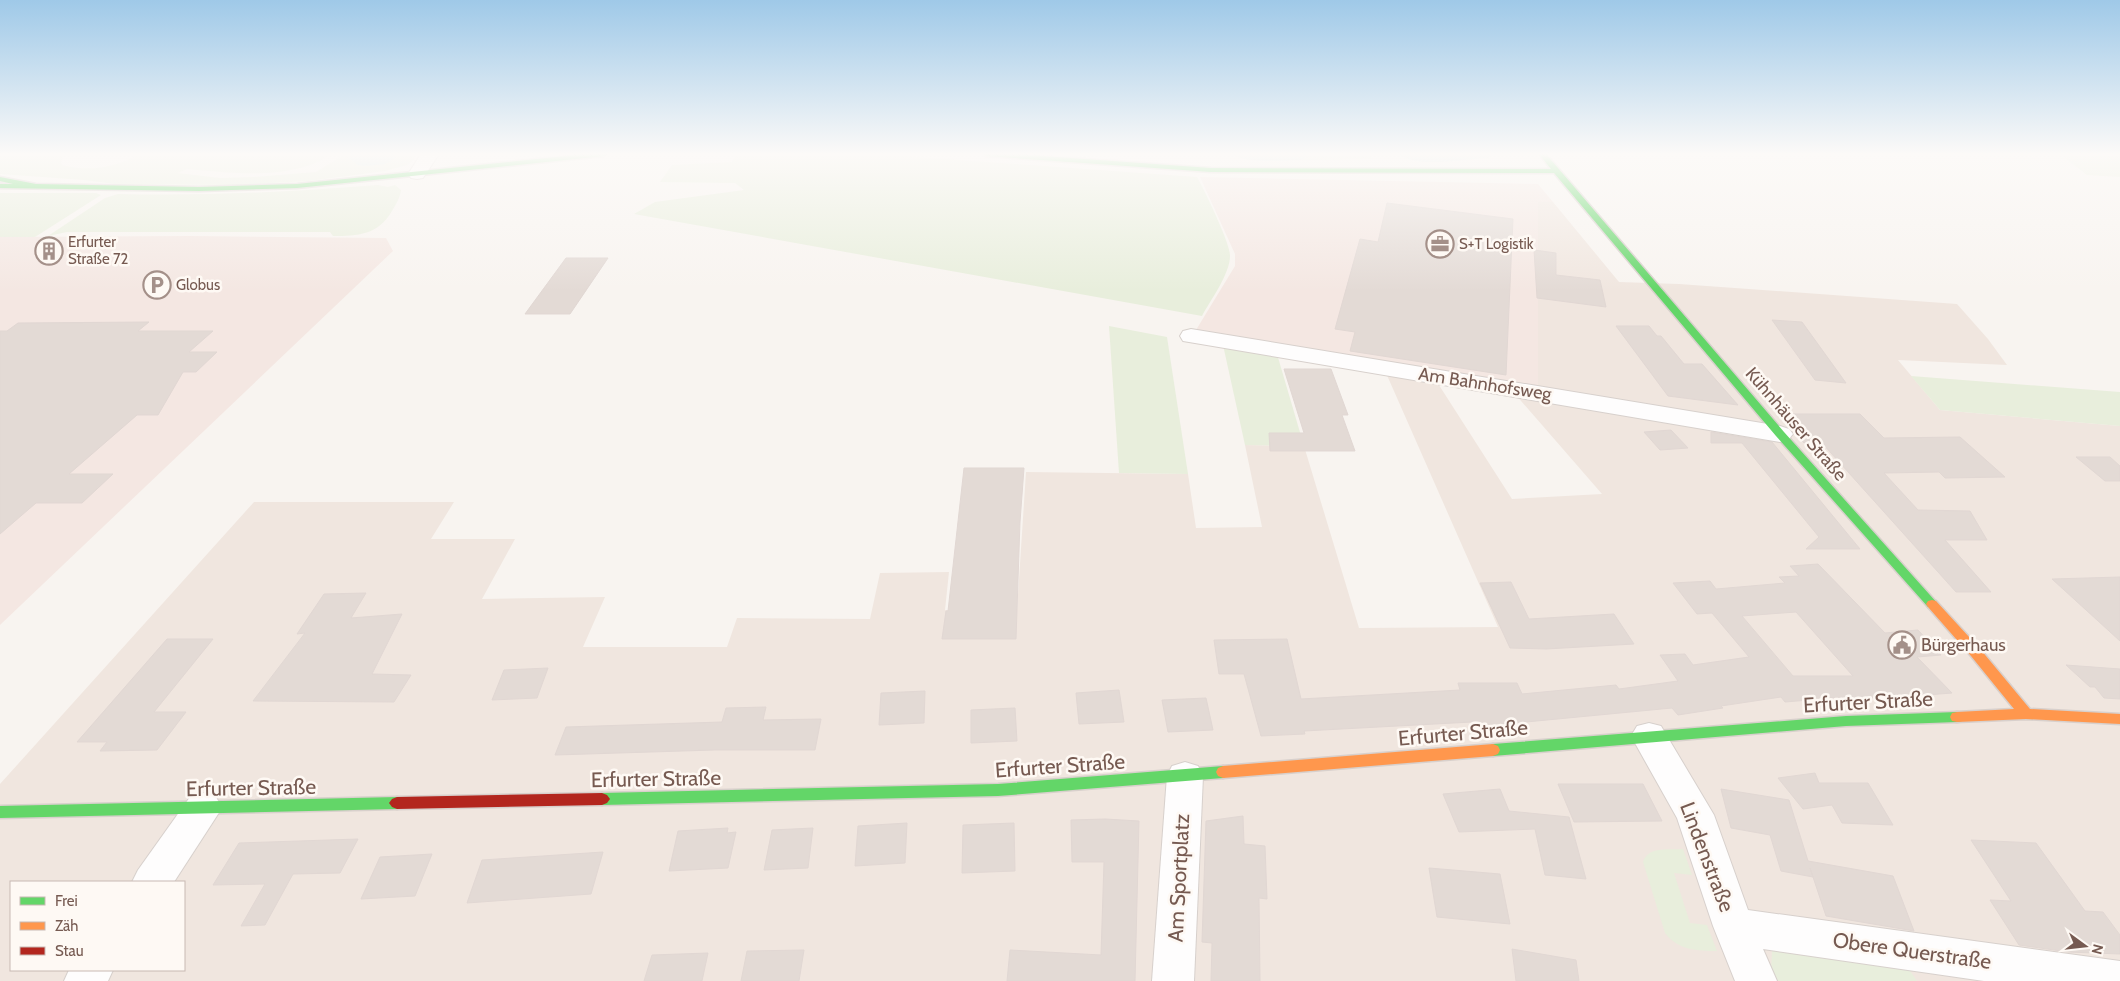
<svg xmlns="http://www.w3.org/2000/svg" width="2120" height="981" viewBox="0 0 2120 981" font-family="Cabin,sans-serif">
  <style>
    .residential { fill: #f0e6df; fill-rule: evenodd }
    .commercial { fill: #f4e7e2 }
    .green { fill: #e8eedc }
    .water { fill: #d2e8e8 }
    .building { fill: #e3dad5; stroke: #e1d7d3; fill-rule: evenodd }
    .lines { fill: none; stroke-linecap: round; stroke-linejoin: round }
    .street-casing { stroke: #d7d0cc; stroke-width: 2 }
    .fast-casing { stroke: #d8d0cc; stroke-width: 3 }
    .slow-casing { stroke: #d8d0cc; stroke-width: 3 }
    .jam-casing { stroke: #d8d0cc; stroke-width: 3 }
    .street { fill: #fefdfd; fill-rule: evenodd }
    .fast { fill: #63d668; fill-rule: evenodd }
    .slow { fill: #ff974d; fill-rule: evenodd }
    .jam { fill: #b3261e; fill-rule: evenodd }
    .labels { text-anchor: middle; stroke-width: 5; stroke-linejoin: round; paint-order: stroke }
    .far-poi-label { font-size: 15px; fill: #765a51; stroke: #fef9f4; text-anchor: start }
    .street-label { font-size: 18px; fill: #765a51; stroke: #fef9f4 }
    .poi-label { font-size: 18px; fill: #765a51; stroke: #fef9f4; text-anchor: start }
    .near-street-label { font-size: 21px; fill: #765a51; stroke: #fef9f4 }
  </style>
  <rect width="100%" height="100%" fill="#f8f4f0"/>
  <path class="residential" d="M1538,202H1553L1619,282L1679,284L1957,304L1988,339L2007,365L1898,360L1940,410L2120,426V981H0V784L254,502H454L431,539H515L482,599L605,597L583,647H727L737,618L870,619L880,573L949,572L945,610H1017L1026,472L1188,474L1196,528L1262,527L1245,445L1304,446L1359,628L1498,627L1386,373L1437,382L1512,499L1602,494L1515,394L1538,398ZM11,882H184V970H11Z"/>
  <g class="commercial">
    <path d="M1200,177L1538,184L1553,202H1538V388L1196,330L1235,266V254Z"/>
    <path d="M190,236L386,238L393,251L0,625V237Z"/>
  </g>
  <g class="green">
    <path d="M3,154H54L64,156L61,162L62,165C89,172 115,168 139,154H332C293,181 231,173 187,169L178,173L220,178L254,177L316,172L345,154H417L413,160L407,165L385,171L309,181L235,185L115,184L84,180L0,174V156Z"/>
    <path d="M754,154H876L1197,177C1204,189 1231,245 1230,256C1230,274 1210,301 1202,316L634,214L655,202L744,190L735,183L660,182L672,165L732,162L735,155Z"/>
    <path d="M1309,154H1370L1371,159L1301,160Z"/>
    <path d="M2060,154H2120V177L2087,175Z"/>
    <path d="M378,185L388,187L395,185L401,190C400,198 396,204 392,211C378,235 358,236 333,236L330,232H67L48,236L105,198L118,194C205,196 291,192 378,185Z"/>
    <path d="M0,193H96L101,195L35,237H0Z"/>
    <path d="M1109,326L1167,337L1188,474L1119,473Z"/>
    <path d="M1223,345L1277,354L1304,446L1245,445Z"/>
    <path d="M1911,376L2120,392V426L1940,410Z"/>
    <path d="M1683,849L1692,875L1674,873L1690,923L1707,925L1717,951C1697,951 1678,950 1665,933L1643,862C1648,846 1668,850 1683,849Z"/>
    <path d="M1792,945L1908,968L1917,981H1776L1771,972L1772,951Z"/>
  </g>
  <g class="water">
    <path d="M351,154H397L394,159L385,164L365,166L358,165L349,158Z"/>
    <path d="M1232,154H1309V156L1301,160C1286,160 1243,164 1232,154Z"/>
    <path d="M1399,154H1498L1488,158C1467,159 1414,168 1399,154Z"/>
  </g>
  <g class="building">
    <path d="M1387,203L1513,219L1506,375L1350,351L1355,332L1335,329L1360,239L1378,242Z"/>
    <path d="M1534,250L1556,253V275L1600,280L1606,307L1537,298Z"/>
    <path d="M566,258H608L570,314H525Z"/>
    <path d="M1772,320L1802,322L1846,383L1815,380Z"/>
    <path d="M149,322L138,331H213L189,352H217L196,372H183L158,415H137L69,474H113L82,503H36L0,534V331H7L18,323Z"/>
    <path d="M1616,326H1649L1657,336H1661L1684,364H1702L1738,405L1668,396Z"/>
    <path d="M1284,369H1331L1348,415H1342L1355,451H1270L1269,433H1304Z"/>
    <path d="M1782,414H1860L1884,438L1960,437L2005,477L1945,478L1939,472L1884,473L1918,510L1970,511L1987,540H1945L1991,592H1956L1822,443H1804L1782,418Z"/>
    <path d="M1671,430L1688,448L1660,450L1644,432Z"/>
    <path d="M1711,432L1772,442L1860,549H1806L1819,537L1742,443H1711Z"/>
    <path d="M2076,457H2110L2120,466V481H2105Z"/>
    <path d="M964,468H1024L1020,522L1016,639H942L946,611H948Z"/>
    <path d="M1818,564L1885,633L1918,630L1941,655L1917,657L1952,693L1887,698H1833L1785,702L1781,697L1721,706L1723,708L1678,715L1672,708L1474,727L1472,722L1304,731L1305,734L1261,736L1244,674H1219L1214,640L1287,639L1301,699L1460,690L1458,683H1517L1522,694L1616,685L1619,689L1678,681L1660,655L1685,654L1693,665L1749,657L1712,613L1697,614L1673,583L1710,581L1716,589L1785,583L1779,577L1799,576L1790,566ZM1796,612L1853,676H1793L1742,616Z"/>
    <path d="M2120,577V641L2052,579Z"/>
    <path d="M1511,582L1529,619L1614,614L1634,644L1546,649L1510,648L1480,583Z"/>
    <path d="M366,593L351,618L402,614L372,674L411,675L394,702L253,701L305,633L297,634L324,594Z"/>
    <path d="M167,639H213L154,712H186L157,750L100,751L107,742H77Z"/>
    <path d="M2066,665L2120,669V699L2104,698L2095,687H2090Z"/>
    <path d="M548,668L537,698L492,700L504,670Z"/>
    <path d="M1119,690L1124,722L1079,724L1076,693Z"/>
    <path d="M925,691L924,723L879,725L881,693Z"/>
    <path d="M1206,698L1213,730L1168,732L1162,700Z"/>
    <path d="M766,707L763,720L821,719L815,750H714L555,755L566,727L722,722L726,708Z"/>
    <path d="M1015,708L1017,741L971,743V710Z"/>
    <path d="M1815,773L1819,783H1868L1893,825L1842,823L1832,805L1803,809L1778,778Z"/>
    <path d="M1558,784H1643L1662,821L1574,822Z"/>
    <path d="M1500,789L1509,811L1569,817L1586,879L1545,875L1535,829L1459,832L1443,794Z"/>
    <path d="M1721,789L1789,800L1808,861L1893,876L1914,931L1826,916L1810,868L1813,877L1781,871L1770,835L1731,828Z"/>
    <path d="M1243,816L1244,844L1265,846L1267,899L1259,898L1260,981H1211L1212,943L1202,942L1206,821Z"/>
    <path d="M1105,819L1139,821L1135,981H1007L1010,950L1101,955L1104,862H1072L1071,820Z"/>
    <path d="M907,823L905,863L855,866L858,826Z"/>
    <path d="M1014,823L1015,871L962,873L963,825Z"/>
    <path d="M728,828L727,833L736,832L728,868L669,871L678,831Z"/>
    <path d="M813,828L808,868L764,870L772,830Z"/>
    <path d="M358,839L340,873L293,874L265,925L241,926L265,884L213,885L239,843Z"/>
    <path d="M1971,840L2036,843L2085,911L2103,912L2120,935V954L2068,952L2019,945L1990,900L2011,901Z"/>
    <path d="M603,852L591,894L467,903L482,860Z"/>
    <path d="M432,854L415,896L361,899L380,857Z"/>
    <path d="M1429,868L1500,874L1510,924L1437,917Z"/>
    <path d="M1512,949L1576,960L1579,981H1516Z"/>
    <path d="M804,950L799,981H741L747,951Z"/>
    <path d="M708,953L702,981H644L652,955Z"/>
  </g>
  <g class="lines">
    <g class="street-casing">
      <g id="street">
        <path d="M421,154H439L423,178L417,179L411,178L408,174Z"/>
        <path d="M1191,329L1780,426L1789,429L1793,434L1789,439L1780,442L1183,341L1180,336L1183,331Z"/>
        <path d="M1649,723L1661,726L1714,815L1748,910L2120,961V981H1984L1763,949L1777,981H1735L1713,926L1677,818L1631,736L1637,726Z"/>
        <path d="M1185,762L1198,766L1203,776L1194,981H1152L1167,776L1172,766Z"/>
        <path d="M203,793L216,797L222,808L174,882H132L138,870L190,797Z"/>
        <path d="M69,970H113L108,981H64Z"/>
      </g>
    </g>
    <g class="fast-casing">
      <g id="fast">
        <path d="M584,154H607L604,156L297,188L199,191L0,188V184H13L0,181V177L36,184L199,187L297,184Z"/>
        <path d="M983,154H1016L1211,168L1551,169L1539,154H1546L1784,432L1938,604L1936,607H1928L1776,436L1554,173L1211,172L986,156Z"/>
        <path d="M1957,712L1962,713L1964,717L1962,721L1957,722L1846,726L1493,756L1488,754L1486,750L1488,746L1493,744L1846,716Z"/>
        <path d="M1223,766L1228,768L1230,772L1228,776L1223,778L998,796L602,805L597,803L594,799L597,795L602,793L998,784Z"/>
        <path d="M397,797L402,799L405,803L402,807L397,809L0,818V806Z"/>
      </g>
    </g>
    <g class="slow-casing">
      <g id="slow">
        <path d="M1932,600L1936,601L1981,650L2030,709L2120,714V724L2026,719L1957,722L1952,721L1950,717L1952,713L1957,712L2014,709L1971,656L1928,607L1926,604L1928,601Z"/>
        <path d="M1493,744L1498,746L1500,750L1498,754L1493,756L1223,778L1218,776L1216,772L1218,768L1223,766Z"/>
      </g>
    </g>
    <g class="jam-casing">
      <path id="jam" d="M602,793L607,795L610,799L607,803L602,805L397,809L392,807L389,803L392,799L397,797Z"/>
    </g>
    <use href="#street" class="street"/>
    <use href="#fast" class="fast"/>
    <use href="#slow" class="slow"/>
    <use href="#jam" class="jam"/>
  </g>
  <linearGradient id="sky" x2="0" y2="1"><stop stop-color="#9fc9e8"/><stop offset="0.53" stop-color="#fcfaf8"/><stop offset="1" stop-color="#fcfaf8" stop-opacity="0"/></linearGradient>
  <rect width="2120" height="291" fill="url(#sky)"/>
  <defs>
    <g id="office-ring" transform="scale(1.4375)"><circle r="9.5" fill="#fef9f4" stroke="#a49089" stroke-width="1.5"/><path d="M-6-3h4V-5.5h4V-3h4V5H-6ZM-1-4.5V-3h2v-1.5ZM-6 0V1H6V0Z" fill="#a49089"/></g>
    <g id="building-ring" transform="scale(1.4375)"><circle r="9.5" fill="#fef9f4" stroke="#a49089" stroke-width="1.5"/><path d="M-4-6H4V6H1V3H-1V6H-4ZM-2.5-4.3h1.7v1.8h-1.7ZM.8-4.3h1.7v1.8H.8ZM-2.5-1h1.7V.8h-1.7ZM.8-1h1.7V.8H.8Z" fill="#a49089"/></g>
    <g id="parking-ring" transform="scale(1.4375)"><circle r="9.5" fill="#fef9f4" stroke="#a49089" stroke-width="1.5"/><path d="M-3.5-5.5H1a3.5 3.5 0 0 1 0 7H-1V5.5H-3.5ZM-1-3.4V-.6H.8a1.4 1.4 0 0 0 0-2.8Z" fill="#a49089"/></g>
    <g id="civic-ring" transform="scale(1.4375)"><circle r="9.5" fill="#fef9f4" stroke="#a49089" stroke-width="1.5"/><path d="M-.6-6.5H3V-4.5H.6V-3L4-1V1h2V6H-6V1h2V-1L-.6-3ZM-1.2 2.5V6h2.4V2.5Z" fill="#a49089"/></g>
  </defs>
  <g fill-rule="evenodd">
    <use href="#office-ring" x="1440" y="244"/>
    <use href="#building-ring" x="49" y="251"/>
    <use href="#parking-ring" x="157" y="285"/>
    <use href="#civic-ring" x="1902" y="645"/>
  </g>
  <g class="labels">
    <g class="far-poi-label">
      <text x="68" y="247">Erfurter<tspan x="68" dy="17">Straße 72</tspan></text>
      <text x="1459" y="249">S+T Logistik</text>
      <text x="176" y="290">Globus</text>
    </g>
    <g class="street-label">
      <text transform="translate(1485 384) rotate(9)" y="6">Am Bahnhofsweg</text>
      <text transform="translate(1796 424) rotate(49)" y="6">Kühnhäuser Straße</text>
    </g>
    <g class="poi-label">
      <text x="1921" y="651">Bürgerhaus</text>
    </g>
    <g class="near-street-label">
      <text transform="translate(1868 702) rotate(-3)" y="7">Erfurter Straße</text>
      <text transform="translate(1463 733) rotate(-5)" y="7">Erfurter Straße</text>
      <text transform="translate(1060 766) rotate(-4)" y="7">Erfurter Straße</text>
      <text transform="translate(656 779) rotate(-1)" y="7">Erfurter Straße</text>
      <text transform="translate(251 788) rotate(-1)" y="7">Erfurter Straße</text>
      <text transform="translate(1707 857) rotate(69)" y="7">Lindenstraße</text>
      <text transform="translate(1179 878) rotate(-87)" y="7">Am Sportplatz</text>
      <text transform="translate(1912 951) rotate(8)" y="7">Obere Querstraße</text>
    </g>
  </g>
  <rect x="10" y="881" width="175" height="90" fill="#fef9f4" stroke="#c8b9b3"/>
  <rect x="20" y="897" width="25" height="8" fill="#63d668" stroke="#c8b9b3"/>
  <text x="55" y="906" font-size="15" fill="#765a51">Frei</text>
  <rect x="20" y="922" width="25" height="8" fill="#ff974d" stroke="#c8b9b3"/>
  <text x="55" y="931" font-size="15" fill="#765a51">Zäh</text>
  <rect x="20" y="947" width="25" height="8" fill="#b3261e" stroke="#c8b9b3"/>
  <text x="55" y="956" font-size="15" fill="#765a51">Stau</text>
  <g transform="translate(2085 946) rotate(105)" stroke="#fef9f4" stroke-width="4" paint-order="stroke">
  <path d="M0-4L9 19L0 12L-9 19Z" fill="#765a51"/>
  <text y="-8" font-size="14" font-weight="bold" text-anchor="middle" fill="#765a51">N</text>
  </g>
</svg>
